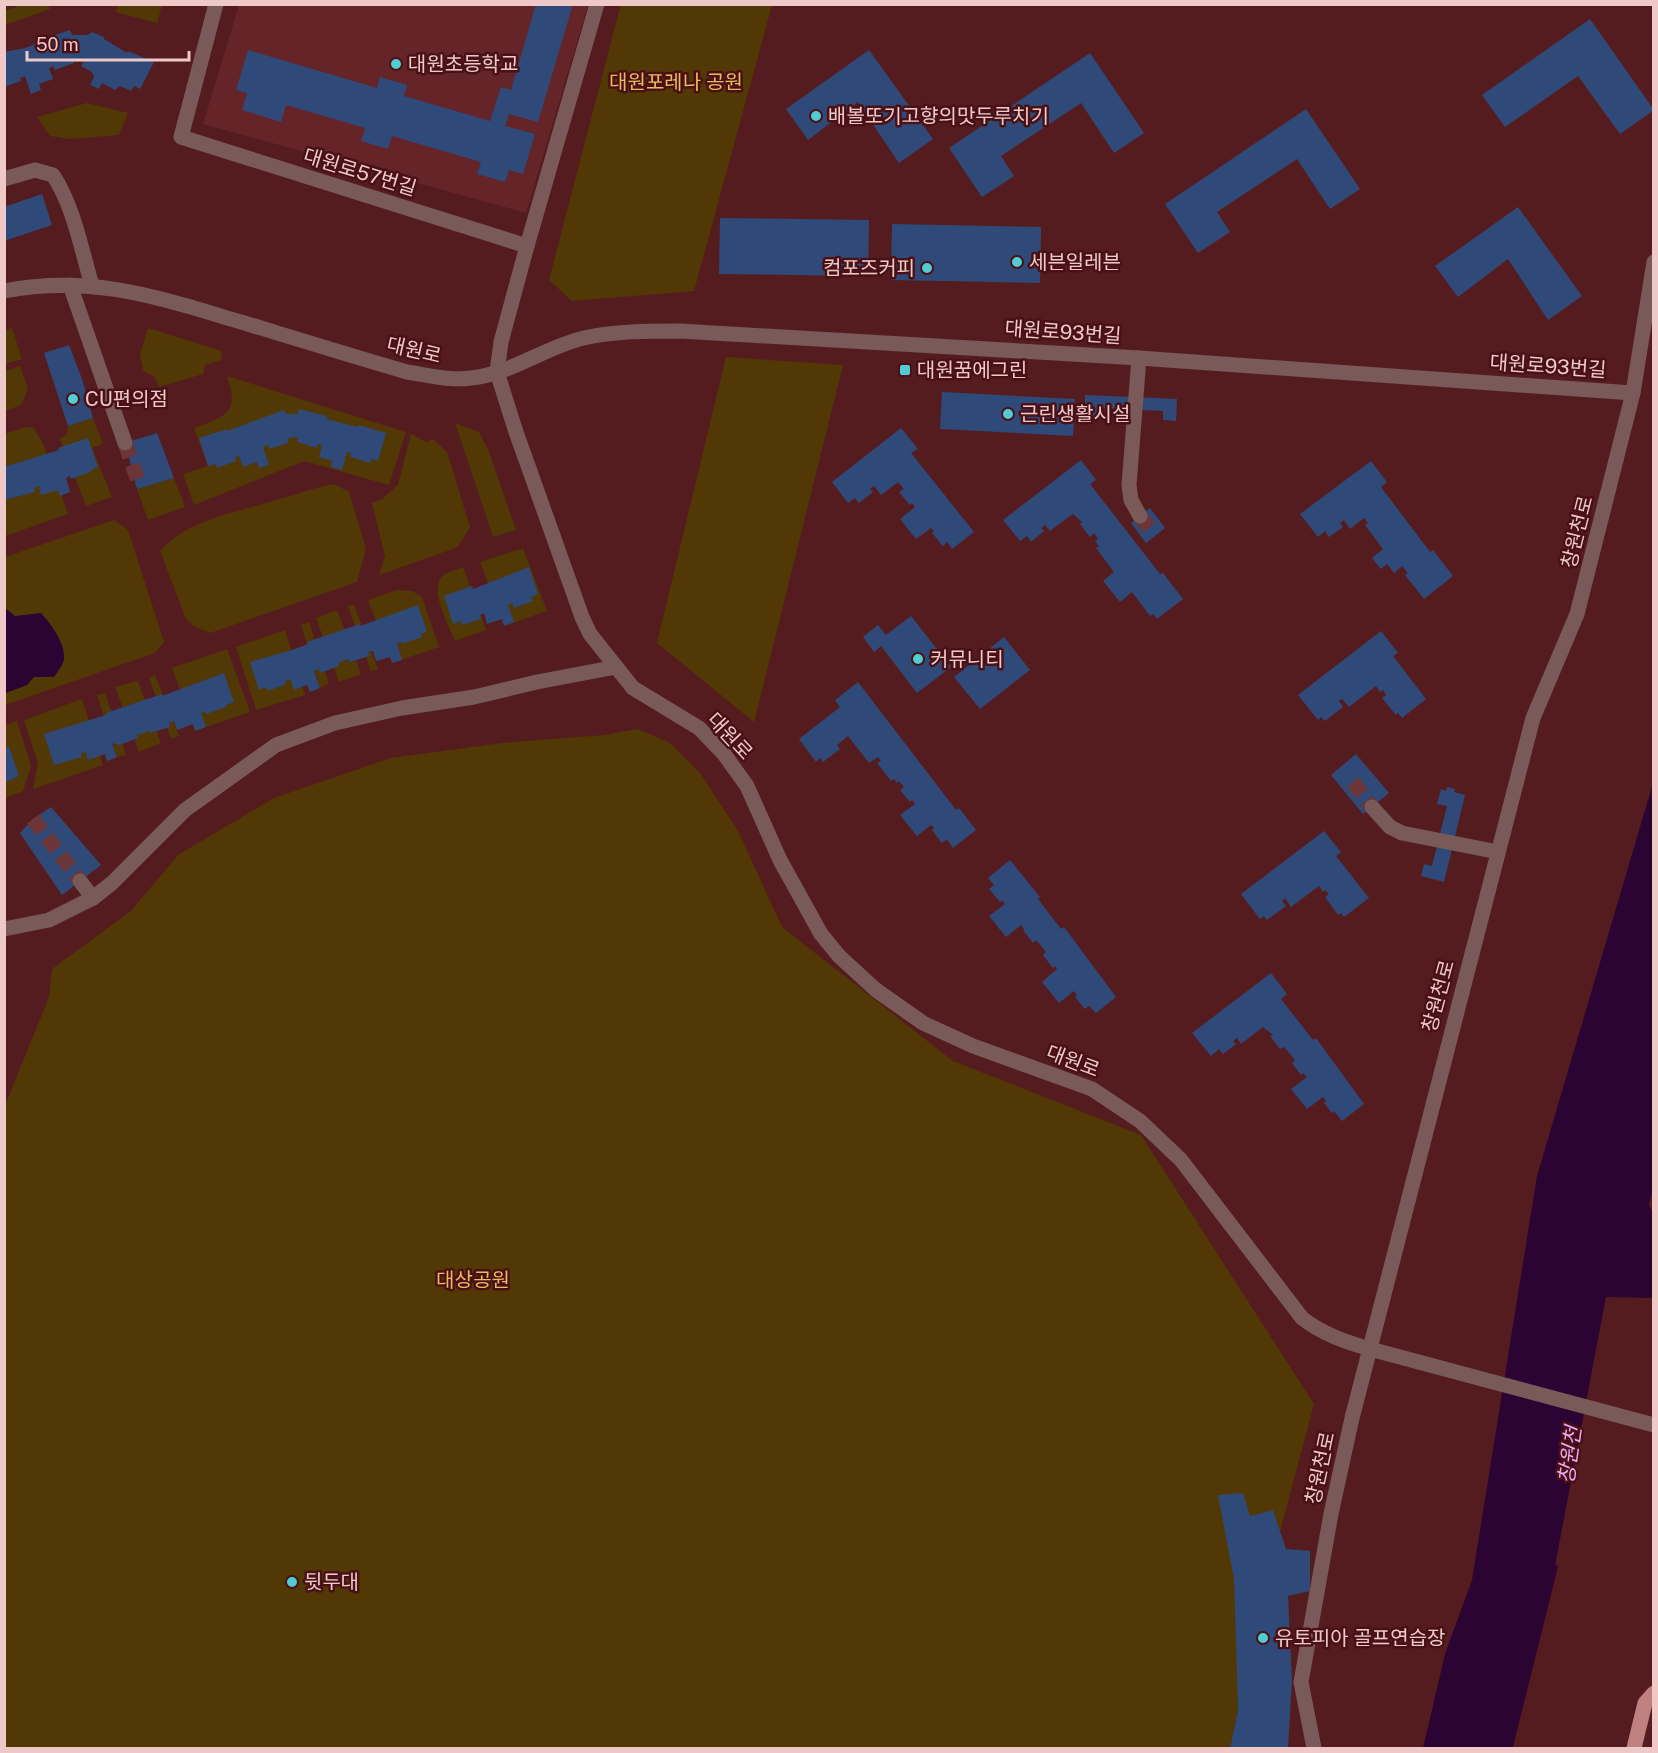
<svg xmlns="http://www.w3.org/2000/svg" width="1658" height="1753" viewBox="0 0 1658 1753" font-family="'Public Sans','Noto Sans KR',sans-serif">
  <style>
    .built { fill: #652428 }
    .green { fill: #513804 }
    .water { fill: #2b0433 }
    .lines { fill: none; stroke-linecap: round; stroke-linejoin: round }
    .stream { stroke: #2b0433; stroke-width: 7 }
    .building { fill: #2f4a78 }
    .minor-tunnel { stroke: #6c3639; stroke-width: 15; stroke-dasharray: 15 8; stroke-linecap: butt }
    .minor { stroke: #795a59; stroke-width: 15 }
    .major { stroke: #bf807f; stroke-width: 15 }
    .poi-dot { fill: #51ccd3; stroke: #491116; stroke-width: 2 }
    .labels { text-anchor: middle; stroke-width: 5; stroke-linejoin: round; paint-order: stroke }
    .poi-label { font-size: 20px; fill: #eec9c8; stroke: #491116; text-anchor: start }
    .park-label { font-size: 20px; fill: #ebb95f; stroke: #491116 }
    .street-label { font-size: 20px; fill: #eec9c8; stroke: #491116 }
    .water-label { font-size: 21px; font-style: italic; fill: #e9abf7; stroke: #491116 }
  </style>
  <rect width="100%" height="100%" fill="#551c20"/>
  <path class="built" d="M239,5H588L526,213L203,124Z"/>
  <g class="green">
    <path d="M24,4L48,5L50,9L5,25V11Z"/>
    <path d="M621,4L772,5L694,291L572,301L549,280Z"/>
    <path d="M118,5V4L162,5L157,23L116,12Z"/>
    <path d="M87,103L128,113L119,135L70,139L50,136L37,117Z"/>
    <path d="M12,328L22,359L5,364V330Z"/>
    <path d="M148,328L222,351L221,360L205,365L203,374L159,387L155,377L143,371L140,354Z"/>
    <path d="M726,357L843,365L754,722L657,643Z"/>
    <path d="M20,366L28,389L21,405L5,411V371Z"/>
    <path d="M227,376L406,432L389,485L304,461L194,505L183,474L208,466L194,428C226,417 240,412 227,376Z"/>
    <path d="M93,418L103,444L92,448L112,497L86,506L60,439L67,434L68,426Z"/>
    <path d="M455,423L479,432L488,449L516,530L493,537Z"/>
    <path d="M26,427L34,428L43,444L68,514L5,536L4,434Z"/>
    <path d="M411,434L427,442L433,439L447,452L470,527L458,547L379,575L385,556L372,503L382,499L398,485Z"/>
    <path d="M174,478L185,507L148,520L137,489Z"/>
    <path d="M334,484L349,492L366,549L357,582L210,633L194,626L186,619L160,551C190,518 239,512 280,499C299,494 315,487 334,484Z"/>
    <path d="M114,520L128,530L164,642L155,653L5,705V557Z"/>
    <path d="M523,548L547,611L504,626L480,562Z"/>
    <path d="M463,567L486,630L455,641C449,625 426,586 445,574C450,571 458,569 463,567Z"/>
    <path d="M397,590L412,591L422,597L439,647L392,663L368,600Z"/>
    <path d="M354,605L378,669L371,671L348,606Z"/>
    <path d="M337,610L361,674L339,682L316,618Z"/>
    <path d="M309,622L329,684L320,688L301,625Z"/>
    <path d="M285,630L305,695L256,710L236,647Z"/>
    <path d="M227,649L250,712L195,731L172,668Z"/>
    <path d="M155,675L179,736L171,739L149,678Z"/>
    <path d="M138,681L161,743L139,752L115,687Z"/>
    <path d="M105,693L126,755L117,757L97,695Z"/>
    <path d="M82,699L103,765L33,789L38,763L24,720Z"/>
    <path d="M17,721L31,766L23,791L5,798V725Z"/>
    <path d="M638,729L670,743L700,773L738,831L782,927L953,1061L1141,1135L1314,1404L1238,1690V1710L1230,1748H5L4,1108L49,997L52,969L131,911L178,855L274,798L391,758L502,743L604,735Z"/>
  </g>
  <g class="water">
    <path d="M4,607L15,616L41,613C50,623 64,641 64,656C65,663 58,671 54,677H34L27,685L6,693H4Z"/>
    <path d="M1653,783L1654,1172L1645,1206L1653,1220V1298L1606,1297L1554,1571L1509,1748H1423L1445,1654L1472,1580L1537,1176Z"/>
  </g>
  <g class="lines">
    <g class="stream">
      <path d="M1645,1206L1654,1220"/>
      <path d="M1641,1213L1645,1206L1654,1172"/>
      <path d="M1509,1748L1554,1568"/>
    </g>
  </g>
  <g class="building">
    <path d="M536,4H573L538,122L509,114L505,126L535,134L523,174L509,170L505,182L477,174L481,162L392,136L388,149L361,141L365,128L286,105L281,122L242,110L247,93L236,90L248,50L377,88L380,77L407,85L404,96L490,121L501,87L511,90Z"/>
    <path d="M1590,19L1654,110L1620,134L1578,76L1505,127L1482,95Z"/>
    <path d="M70,30L72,35H88L92,32L104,37V39L127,53L128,51L154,62L140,89L134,86L131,91L120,86L115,90L102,83L99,89L90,85L94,77L92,72L81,66L84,61L79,59L74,60V63L55,70L53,66L49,68L53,79L39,84L41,90L31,94L25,76L20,78L21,81L4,87V52L25,48L44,41L43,39Z"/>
    <path d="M869,50L933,139L899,163L858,102L808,140L786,109Z"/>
    <path d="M1090,53L1144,133L1114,153L1081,103L1001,156L1014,176L982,197L949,148Z"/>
    <path d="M1306,109L1360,189L1330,209L1297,159L1217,212L1230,232L1198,253L1165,204Z"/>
    <path d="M42,194L52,225L4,241V207Z"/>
    <path d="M1518,207L1582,296L1548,320L1508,259L1458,297L1435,266Z"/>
    <path d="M720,218L869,220L868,276L719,274Z"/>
    <path d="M892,224L1041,227L1040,283L891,280Z"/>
    <path d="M69,345L82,379L93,418L68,426L44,353Z"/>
    <path d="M942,392L1075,399L1073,436L940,429Z"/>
    <path d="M1085,395L1177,399L1176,421L1163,420V411L1101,408V419L1086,418V412H1081L1082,407H1085Z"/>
    <path d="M299,409L327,416L326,419L357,427L358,425L386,433L378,461L371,459L370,463L350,457L351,453L347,452L342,470L331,467L332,461L319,457L322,445L318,444L317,448L297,442L298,438L293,437L287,439L288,443L269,449L268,445L263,447L269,465L259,468L257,462L243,467L239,456L235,457L236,461L217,468L216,464L208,466L199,438L227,429V431L284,410L286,414H298Z"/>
    <path d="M901,428L918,449L911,453L974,532L952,549L947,542L943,546L932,533L934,531L931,528L916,539L900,519L915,507L912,503L910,505L899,492L904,489L898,482L881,495L874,486L870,489L873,492L859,503L855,498L848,503L832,482Z"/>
    <path d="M157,433L174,478L137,489L125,443Z"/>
    <path d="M88,438L98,467L91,470V472L71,479L70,476L66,478L70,492L60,496L58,490L41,495L39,486L34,488L35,492L4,500V467L59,450L58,448Z"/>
    <path d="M1081,460L1096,480L1090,484L1160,574L1163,573L1183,599L1157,619L1153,614L1150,616L1132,592L1120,602L1103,581L1114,572L1096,548L1099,546L1095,541L1098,539L1094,533L1090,537L1080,524L1082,522L1073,514L1050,531L1045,525L1041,528L1044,531L1031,542L1027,536L1020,541L1003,520Z"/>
    <path d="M1371,461L1387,482L1381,487L1430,552L1433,550L1453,576L1424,599L1405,575L1408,573L1402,566L1394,573L1387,564L1381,569L1372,558L1383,549L1365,525L1368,523L1364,518L1350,529L1344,520L1340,523L1343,527L1329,537L1325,531L1318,537L1300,514Z"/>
    <path d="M1150,508L1165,528L1146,543L1131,523Z"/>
    <path d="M529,567L538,594L531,597L533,601L514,608L512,603L508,605L514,622L504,626L502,619L487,624L484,613L480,615L481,619L462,625L461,621L453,624L444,596L472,586L473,589Z"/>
    <path d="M418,605L427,632L420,634L422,637L402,644L401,642L397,643L402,660L392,663L390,657L376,661L373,651L368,652L369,656L350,662L348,659L338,663L339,666L320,673L319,669L314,671L320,688L310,692L307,685L294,690L290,679L285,681L286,684L268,691L266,687L259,690L250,662L292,650L308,644L307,642L360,624V626Z"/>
    <path d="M911,616L951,667L917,693L881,646L874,652L863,637L878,625L886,635Z"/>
    <path d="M1381,631L1398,653L1393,656L1426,699L1402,718L1398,713L1396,715L1382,698L1386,695L1383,690L1380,692L1376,686L1349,707L1342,699L1339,701L1343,707L1325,721L1321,717L1318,720L1298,695Z"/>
    <path d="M1004,637L1030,670L980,709L954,677Z"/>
    <path d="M224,673L234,702L226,705V707L206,714L205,711L201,713L206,727L195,731L193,724L177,730L174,721L169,723L170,727L150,733V731L137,735L138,738L119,745L112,743L117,757L107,761L105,754L88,760L86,752L81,754L82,757L54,765L44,734L106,715V713L162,694V696Z"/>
    <path d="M858,682L956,810L959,808L976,830L953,848L947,839L942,843L932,830L934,828L931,825L917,836L900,815L915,804L912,800L910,802L900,790L904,787L899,781L897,783L894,779L891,781L877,763L881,761L878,757L869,763L848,736L837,745L840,749L823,762L820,758L816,762L799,739L840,707L835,700Z"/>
    <path d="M9,747L19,776L4,783V748Z"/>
    <path d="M1356,754L1389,793L1363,814L1331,775Z"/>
    <path d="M1447,787L1455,789L1454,792L1465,795L1444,882L1421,876L1424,864L1432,866L1447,806L1437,804L1441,789L1446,791Z"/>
    <path d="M51,807L101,865L62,895L20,833L33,819Z"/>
    <path d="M1324,831L1341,852L1336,856L1369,898L1344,917L1341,913L1338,915L1325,897L1329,894L1325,890L1323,892L1319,886L1291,907L1285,898L1282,901L1286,906L1267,920L1264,916L1260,919L1241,894Z"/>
    <path d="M1010,860L1040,897L1038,899L1061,929L1064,927L1116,997L1096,1013L1089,1006L1085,1009L1075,997L1077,995L1074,991L1059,1003L1042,982L1057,969L1055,966L1053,968L1043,955L1046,952L1036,940L1033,943L1023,930L1024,929L1021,925L1006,937L989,916L1005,904L1002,900L1000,902L989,889L994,885L988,878Z"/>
    <path d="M1271,973L1287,994L1281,999L1313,1040L1316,1038L1364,1104L1342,1121L1334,1111L1332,1113L1324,1103L1326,1101L1323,1097L1307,1109L1291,1089L1307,1077L1303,1073L1301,1075L1292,1063L1295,1060L1284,1047L1280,1049L1270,1036L1273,1035L1263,1027L1241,1044L1237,1038L1233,1041L1236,1044L1223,1054L1219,1049L1211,1056L1192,1033Z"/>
    <path d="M1243,1493L1250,1516L1273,1510L1286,1549L1310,1551V1591L1288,1596L1292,1680L1288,1748H1230L1238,1710L1234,1579L1218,1495Z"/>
  </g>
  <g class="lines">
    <g class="minor-tunnel">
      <path d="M125,443L138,481"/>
      <path d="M1140,516L1149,528"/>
      <path d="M1353,782L1372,807"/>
      <path d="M33,819L80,881"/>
    </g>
    <g class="minor">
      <path d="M216,4L181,137L527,246"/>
      <path d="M597,4L527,246L501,342L497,372L516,432L582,617L590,634L633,688L699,728L724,754L747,786L780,860L821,934L839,956L876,990L923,1023L973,1046L1092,1089L1140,1121L1181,1160L1302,1318C1322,1334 1346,1342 1370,1349L1654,1425"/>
      <path d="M4,179L35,170L53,175C74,207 81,249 92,285"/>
      <path d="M70,285L125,443"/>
      <path d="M4,291C92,274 159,298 241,322C297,339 352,356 407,372C428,375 450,381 471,378C511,374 545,347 584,338C615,331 647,331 680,331L1139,358L1633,393"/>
      <path d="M1139,358L1129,485L1131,500L1140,516"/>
      <path d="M1372,807L1390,827L1402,833L1498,852"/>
      <path d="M80,881L93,898"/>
      <path d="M4,929L49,920L93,898L112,883L185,810L276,745L335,723L402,708L474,697L537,682L616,667"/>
      <path d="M1314,1748L1301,1682L1331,1514L1352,1418L1533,718L1577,614L1633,393L1654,262"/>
    </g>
    <path class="major" d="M1634,1748L1645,1703L1654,1693"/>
  </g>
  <g class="poi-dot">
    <circle cx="396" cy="64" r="6"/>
    <circle cx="816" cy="116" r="6"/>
    <circle cx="1017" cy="262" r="6"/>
    <circle cx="927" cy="268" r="6"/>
    <rect x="899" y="364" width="12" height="12" rx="3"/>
    <circle cx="73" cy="399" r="6"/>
    <circle cx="1008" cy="414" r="6"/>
    <circle cx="918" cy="659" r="6"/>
    <circle cx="292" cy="1582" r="6"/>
    <circle cx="1263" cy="1638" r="6"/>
  </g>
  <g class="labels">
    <g class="poi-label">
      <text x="408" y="71">대원초등학교</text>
      <text x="828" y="123">배볼또기고향의맛두루치기</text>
      <text x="1029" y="269">세븐일레븐</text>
      <text x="915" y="275" text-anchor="end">컴포즈커피</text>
      <text x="917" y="377">대원꿈에그린</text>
      <text x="85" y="406">CU편의점</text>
      <text x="1020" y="421">근린생활시설</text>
      <text x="930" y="666">커뮤니티</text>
      <text x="304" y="1589">뒷두대</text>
      <text x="1275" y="1645">유토피아 골프연습장</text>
    </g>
    <g class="park-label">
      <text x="676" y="89">대원포레나 공원</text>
      <text x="473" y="1287">대상공원</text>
    </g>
    <g class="street-label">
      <text transform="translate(360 172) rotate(17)" y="7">대원로57번길</text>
      <text transform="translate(1063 332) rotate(4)" y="7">대원로93번길</text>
      <text transform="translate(414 350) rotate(13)" y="7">대원로</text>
      <text transform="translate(1548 366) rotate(4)" y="7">대원로93번길</text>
      <text transform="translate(1577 532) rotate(-76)" y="7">창원천로</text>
      <text transform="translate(730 736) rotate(47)" y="7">대원로</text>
      <text transform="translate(1438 996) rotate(-75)" y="7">창원천로</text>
      <text transform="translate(1073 1061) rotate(21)" y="7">대원로</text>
      <text transform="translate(1320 1468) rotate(-78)" y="7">창원천로</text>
    </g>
    <g class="water-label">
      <text transform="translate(1570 1455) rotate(-82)" y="7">창원천</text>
    </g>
  </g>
  <rect width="1658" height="1753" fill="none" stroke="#eec9c8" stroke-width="12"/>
  <path d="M27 51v9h162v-9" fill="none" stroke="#eec9c8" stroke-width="3"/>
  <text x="36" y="51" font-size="18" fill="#eec9c8" stroke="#491116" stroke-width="4.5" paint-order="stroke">50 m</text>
</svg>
